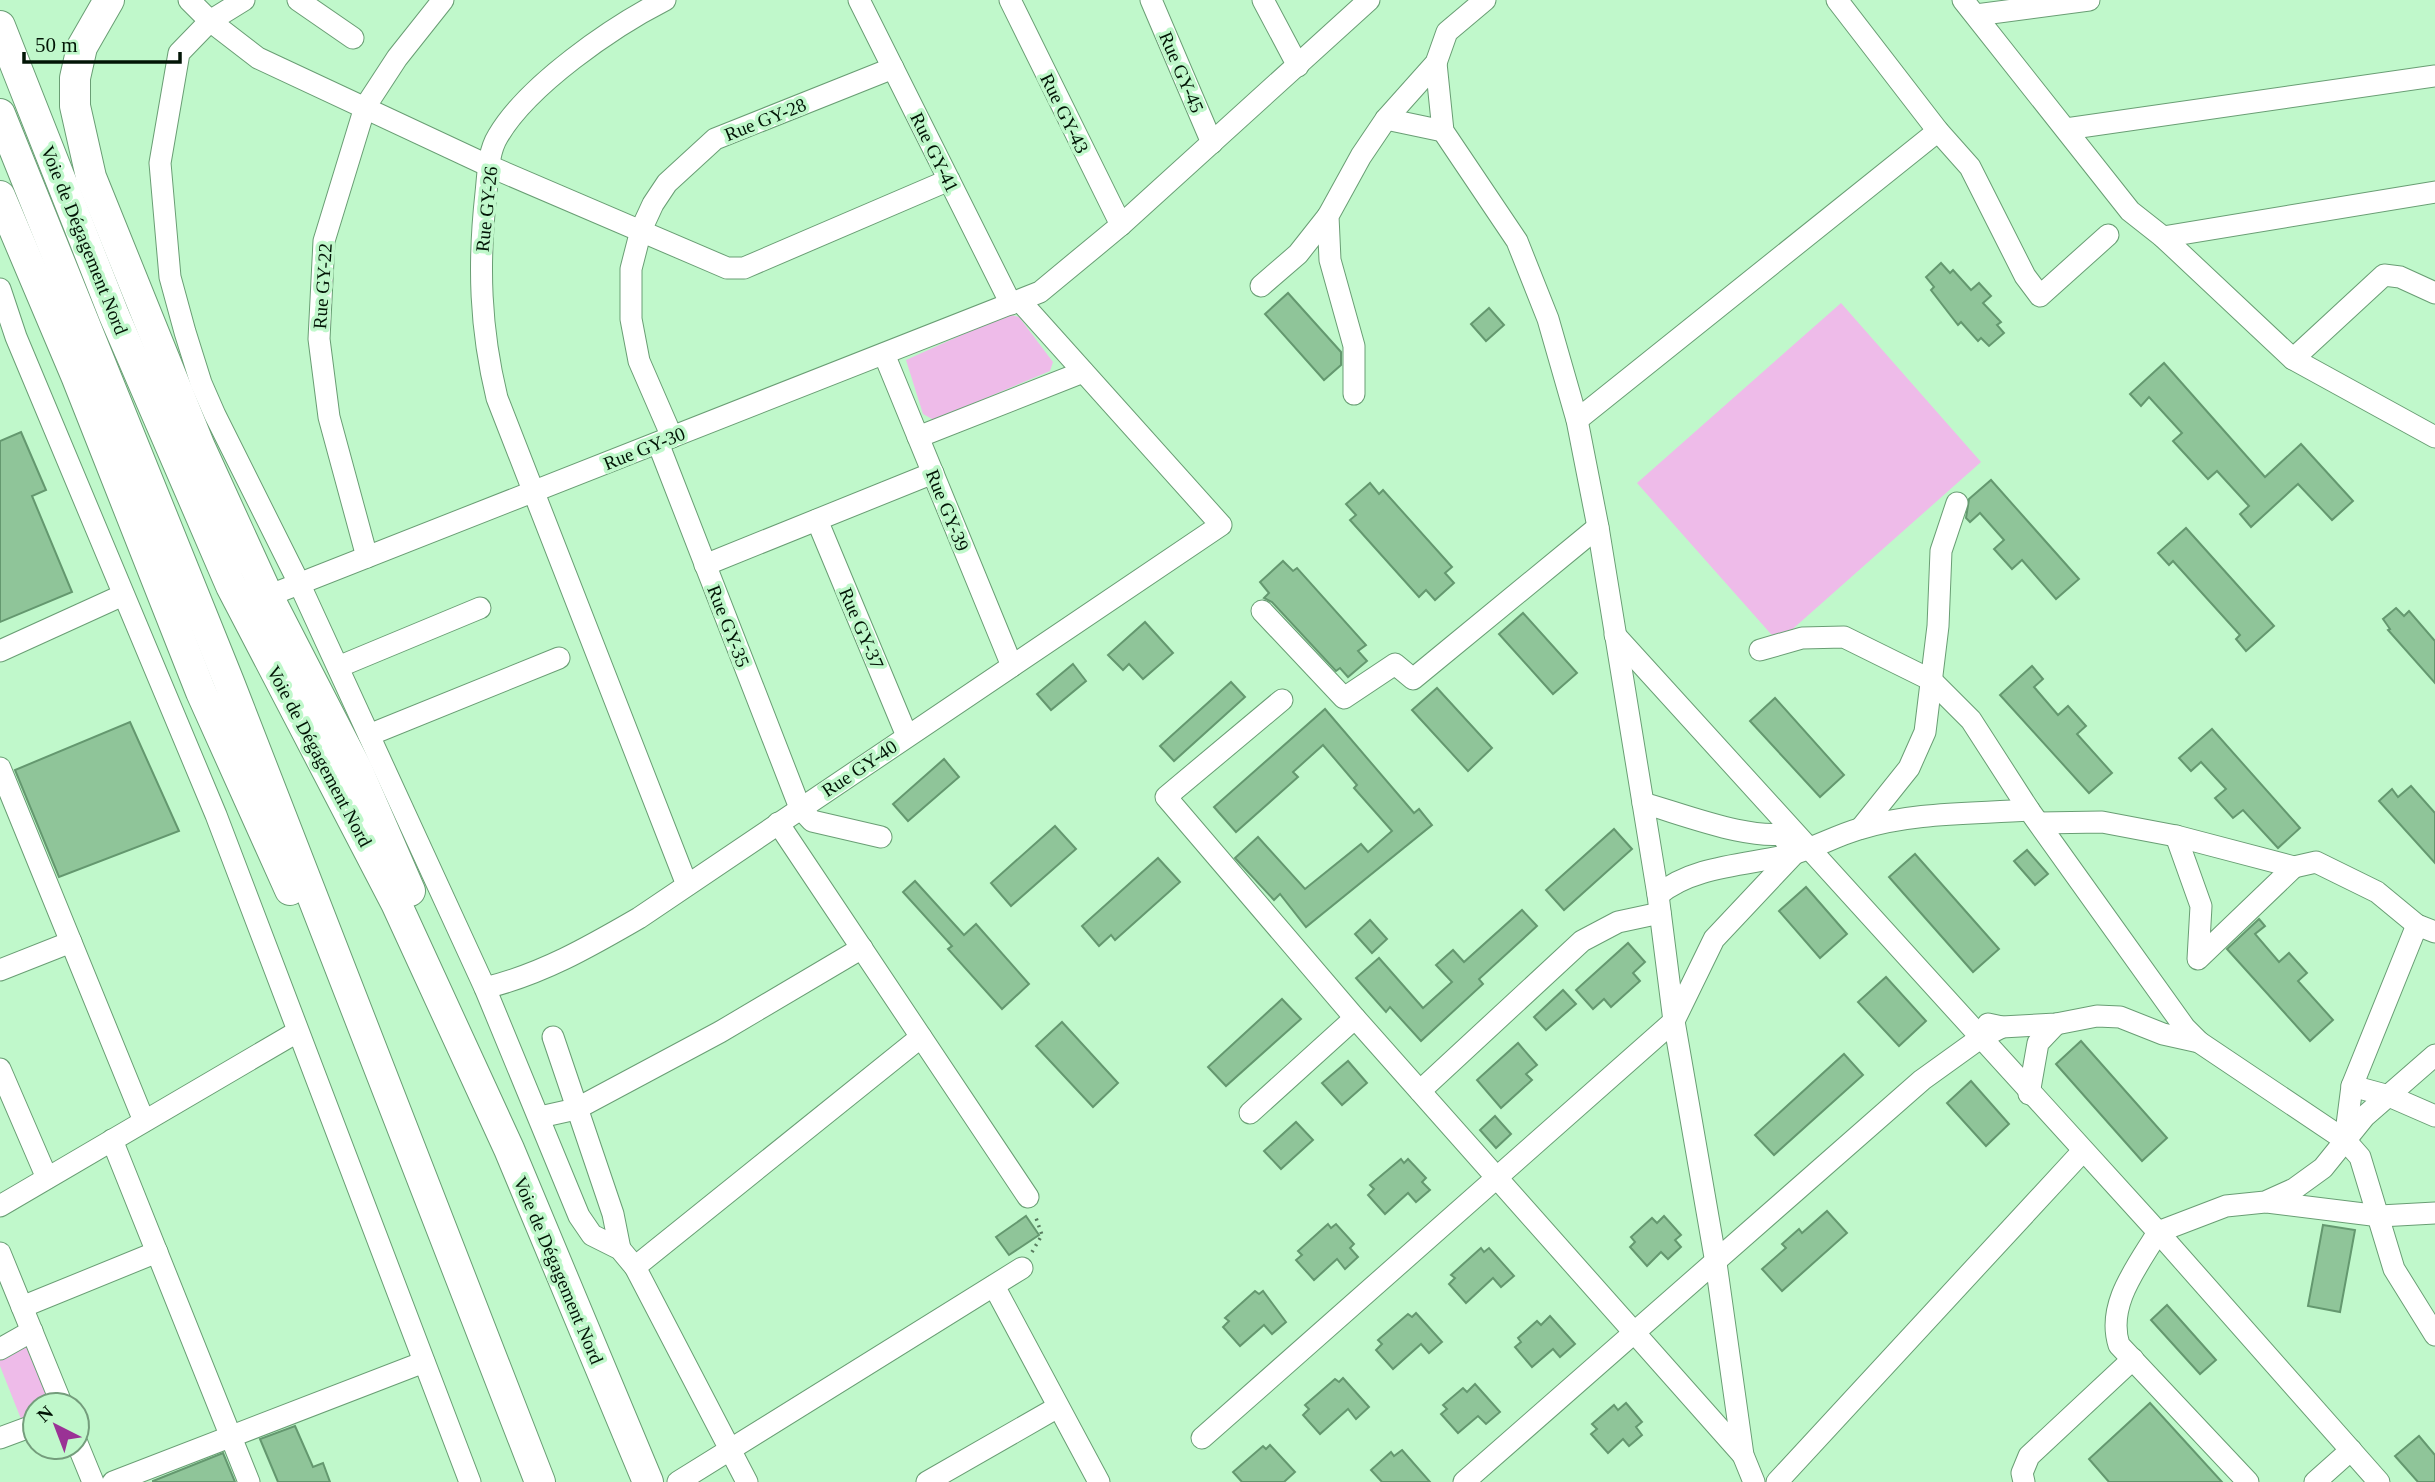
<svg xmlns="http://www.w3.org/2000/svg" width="2435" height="1482" viewBox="0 0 2435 1482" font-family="'Times New Roman',serif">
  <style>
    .green { fill: #eebbe9 }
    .building { fill: #8fc599; stroke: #64986f; stroke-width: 2 }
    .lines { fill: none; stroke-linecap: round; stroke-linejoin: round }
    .minor-casing { stroke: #699e74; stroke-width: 23 }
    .highway-casing { stroke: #699e74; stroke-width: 32 }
    .path { stroke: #587c5f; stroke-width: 3.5; stroke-dasharray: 2 5; stroke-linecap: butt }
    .minor { stroke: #fff; stroke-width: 21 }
    .highway { stroke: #fff; stroke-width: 30 }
    .labels { text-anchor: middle; stroke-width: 7; stroke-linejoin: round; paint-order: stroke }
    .street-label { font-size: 19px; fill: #021506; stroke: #c0f8cb }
  </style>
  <rect width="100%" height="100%" fill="#c0f8cb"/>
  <g class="green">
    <path d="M1841,303L1981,462L1778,642L1637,483Z"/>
    <path d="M1008,314L1019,317L1053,362L1050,371L934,420L923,414L906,360Z"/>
    <path d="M28,1345L55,1405H35V1413L21,1419L0,1366V1359Z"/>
  </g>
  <g class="building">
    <path d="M1941,263L1950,273L1953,270L1971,290L1979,283L1991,296L1983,303L2001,322L1997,325L2004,333L1989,346L1981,338L1978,341L1961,322L1958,325L1931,290L1934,287L1926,277Z"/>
    <path d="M1288,293L1341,352V365L1324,380L1265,314Z"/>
    <path d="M1489,308L1504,325L1486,341L1471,324Z"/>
    <path d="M2164,363L2265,477L2301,444L2353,501L2332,520L2298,484L2251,527L2240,514L2249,506L2217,471L2208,479L2173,441L2182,433L2149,397L2141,406L2130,394Z"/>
    <path d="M21,432L46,490L32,496L72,592L0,622V441Z"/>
    <path d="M1991,480L2079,579L2056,599L2022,560L2012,569L1994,549L2004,540L1980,513L1970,522L1966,518L1969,499Z"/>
    <path d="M1370,483L1379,494L1383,490L1452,567L1445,573L1454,583L1435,600L1426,590L1419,597L1350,520L1356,515L1346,504Z"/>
    <path d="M2186,528L2274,626L2246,651L2236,639L2240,635L2173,561L2169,565L2158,553Z"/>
    <path d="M1283,561L1293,571L1297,568L1366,645L1358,651L1367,661L1348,677L1340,668L1336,671L1272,602L1264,598L1269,593L1260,582Z"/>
    <path d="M2396,608L2404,616L2409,611L2435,641V683L2388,630L2390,629L2383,619Z"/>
    <path d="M1523,613L1577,673L1553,694L1499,634Z"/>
    <path d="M1145,622L1173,653L1143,679L1129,664L1123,670L1108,655Z"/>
    <path d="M1073,664L1086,681L1051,710L1037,694Z"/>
    <path d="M2032,666L2043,679L2034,687L2058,715L2068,706L2086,726L2077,734L2112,773L2089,793L2000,695Z"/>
    <path d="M1231,682L1245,697L1174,761L1160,746Z"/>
    <path d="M1437,688L1492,748L1468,771L1412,710Z"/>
    <path d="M1775,698L1844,775L1820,797L1750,721Z"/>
    <path d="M1325,709L1414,813L1419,809L1432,825L1306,927L1280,894L1274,900L1235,858L1258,837L1305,889L1361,844L1368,852L1392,831L1354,788L1357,785L1323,745L1293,772L1298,777L1236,832L1214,807Z"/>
    <path d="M130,722L179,831L59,877L15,770Z"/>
    <path d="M2212,729L2300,828L2278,848L2243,810L2233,818L2215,798L2226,789L2201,762L2191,771L2179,758Z"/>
    <path d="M944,759L959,777L908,821L893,804Z"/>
    <path d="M2411,786L2435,813V863L2379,801L2392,789L2398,797Z"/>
    <path d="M1055,826L1076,849L1011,906L991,883Z"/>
    <path d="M1614,829L1632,849L1564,910L1546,890Z"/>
    <path d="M2027,850L2048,874L2035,885L2014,861Z"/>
    <path d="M1915,854L1999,949L1973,972L1889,877Z"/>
    <path d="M1158,858L1180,882L1115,940L1111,935L1099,946L1082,926Z"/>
    <path d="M915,881L964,935L976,924L1029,984L1002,1009L948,949L952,946L903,892Z"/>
    <path d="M1806,887L1847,934L1820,958L1779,911Z"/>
    <path d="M1522,910L1537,926L1479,979L1483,984L1421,1041L1390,1007L1386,1012L1356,978L1379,958L1423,1008L1452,982L1436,965L1453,950L1464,962Z"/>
    <path d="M2259,919L2265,926L2255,934L2279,962L2289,953L2307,973L2298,981L2333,1020L2310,1041L2227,949Z"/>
    <path d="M1370,920L1387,939L1372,953L1355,934Z"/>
    <path d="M1628,943L1645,962L1633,973L1640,981L1611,1007L1604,999L1593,1009L1576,990Z"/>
    <path d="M1886,977L1926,1021L1899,1046L1858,1002Z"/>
    <path d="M1563,990L1576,1004L1546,1030L1534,1017Z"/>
    <path d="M1282,999L1301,1019L1226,1086L1208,1067Z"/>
    <path d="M1062,1022L1118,1083L1093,1107L1036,1046Z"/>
    <path d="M2081,1041L2167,1138L2142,1161L2056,1064Z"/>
    <path d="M1518,1043L1537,1065L1526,1074L1532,1080L1501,1108L1477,1080Z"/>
    <path d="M1844,1054L1863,1075L1774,1155L1755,1135Z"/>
    <path d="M1348,1061L1367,1083L1342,1105L1322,1083Z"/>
    <path d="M1971,1081L2009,1124L1986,1146L1947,1103Z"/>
    <path d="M1495,1116L1511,1134L1496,1148L1480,1130Z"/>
    <path d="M1296,1122L1313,1140L1281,1169L1264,1151Z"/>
    <path d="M1401,1159L1404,1163L1408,1159L1426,1178L1422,1182L1430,1190L1416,1202L1408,1193L1385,1214L1368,1195L1374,1189L1370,1185Z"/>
    <path d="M1827,1211L1847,1233L1782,1291L1762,1269L1786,1248L1782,1244L1799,1229L1802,1233Z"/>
    <path d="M1026,1216L1039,1235L1009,1255L996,1237Z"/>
    <path d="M1664,1216L1681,1235L1675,1240L1681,1247L1668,1259L1661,1252L1647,1266L1630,1247L1635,1242L1631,1237L1652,1218L1657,1223Z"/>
    <path d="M1328,1224L1331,1228L1336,1224L1354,1244L1350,1248L1358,1257L1345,1269L1337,1259L1314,1280L1296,1260L1302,1255L1298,1251Z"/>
    <path d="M2323,1225L2355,1230L2340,1312L2308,1306Z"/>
    <path d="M1481,1248L1484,1252L1489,1248L1514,1276L1501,1287L1493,1278L1466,1303L1449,1284L1455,1278L1451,1275Z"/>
    <path d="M1255,1291L1259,1294L1263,1291L1286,1322L1272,1334L1264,1325L1240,1346L1223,1327L1229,1321L1225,1318Z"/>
    <path d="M2167,1305L2216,1360L2200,1374L2151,1320Z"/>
    <path d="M1416,1313L1442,1342L1429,1353L1421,1344L1393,1369L1376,1350L1382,1344L1378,1340L1408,1314L1412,1317Z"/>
    <path d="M1550,1316L1575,1344L1560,1357L1553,1349L1532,1367L1515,1347L1521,1342L1518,1338L1537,1321L1541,1325Z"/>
    <path d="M1343,1378L1369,1407L1356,1419L1348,1409L1320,1434L1303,1415L1309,1409L1305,1405L1335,1379L1339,1382Z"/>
    <path d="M1475,1384L1500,1412L1486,1424L1478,1416L1458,1433L1441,1414L1447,1409L1443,1405L1463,1388L1467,1392Z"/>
    <path d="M1626,1403L1642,1422L1636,1427L1642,1435L1629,1446L1623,1439L1608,1453L1591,1434L1597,1429L1592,1424L1614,1405L1618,1410Z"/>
    <path d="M2150,1403L2222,1482H2109L2089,1459Z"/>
    <path d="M295,1426L313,1467L323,1463L330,1482H278L260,1439Z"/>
    <path d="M2419,1436L2435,1455V1482H2418L2395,1456Z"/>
    <path d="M1270,1445L1295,1472L1284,1482H1242L1233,1472L1263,1446L1266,1449Z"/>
    <path d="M1402,1450L1430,1482H1382L1371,1470L1391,1452L1394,1456Z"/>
    <path d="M223,1453L235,1482H153V1481Z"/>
  </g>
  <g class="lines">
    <g class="minor-casing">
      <g id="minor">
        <path d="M189,0L210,21L258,58L489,166L727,268H744L949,180"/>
        <path d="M244,0L210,21L179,53L160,163L170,277L185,332L201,383L215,415L299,583L485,988L579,1216L592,1235L620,1249L635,1267L747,1482"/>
        <path d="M298,0L353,38"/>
        <path d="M665,0C612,27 528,85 498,136C488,152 488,175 486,193C478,265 480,328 497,398L687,885"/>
        <path d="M859,0L1011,304"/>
        <path d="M1010,0L1121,225"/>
        <path d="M1151,0L1212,143"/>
        <path d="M1263,0L1298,66"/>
        <path d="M1837,0L1938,131L1970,167L2025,276L2040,296L2108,235"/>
        <path d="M1963,0L2130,211L2163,237L2293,359L2435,437"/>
        <path d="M1976,15L2089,0"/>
        <path d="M1436,63L1443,131L1517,241L1548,319L1577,420L1598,527L1658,895L1674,1021L1716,1263L1743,1455L1754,1482"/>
        <path d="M1386,119L1443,131"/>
        <path d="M2066,129L2435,76"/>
        <path d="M2163,237L2435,192"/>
        <path d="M1261,286L1298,254L1328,216"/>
        <path d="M0,289L16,337L216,815L470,1482"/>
        <path d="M884,354L1012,666"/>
        <path d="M2293,359L2384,275L2400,277L2435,293"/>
        <path d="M1354,394V346L1330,260L1328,216L1361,156L1386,119L1436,63L1447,32L1485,0"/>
        <path d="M1577,420L1938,131"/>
        <path d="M672,437L639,361L631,319V269L641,230L653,204L667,183L715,139L893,68"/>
        <path d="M918,437L1083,372"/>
        <path d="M658,443L800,808L812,821L881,837"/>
        <path d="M817,520L907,736"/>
        <path d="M367,557L329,417L319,339L324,241L365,107L397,58L443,0"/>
        <path d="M705,565L933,473"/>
        <path d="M268,596L1040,292L1121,225L1369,0"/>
        <path d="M1262,611L1344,698L1395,664L1413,679L1598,527"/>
        <path d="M1615,635L2158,1232L2379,1482"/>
        <path d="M1760,650L1802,638L1844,637L1931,680L1971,720L2029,810L2185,1028L2199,1042"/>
        <path d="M0,651L123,595"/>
        <path d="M338,667L480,608"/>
        <path d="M1282,700L1166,797L1355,1018L1743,1455"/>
        <path d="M369,735L559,658"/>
        <path d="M0,768L144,1121"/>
        <path d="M1643,803C1683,814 1754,843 1793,832"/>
        <path d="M778,823L1028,1197"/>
        <path d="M2040,823L2102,822L2176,836L2294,867L2316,862L2377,892L2417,925L2435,932"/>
        <path d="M1861,828L1909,768L1925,732L1938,626L1941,551L1957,503"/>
        <path d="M2176,836L2201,906L2198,959L2294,867"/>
        <path d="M1658,895C1692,866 1746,865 1789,855C1813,849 1835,836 1859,829C1912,812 1973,814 2029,810"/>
        <path d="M0,970L71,942"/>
        <path d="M485,988C542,974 589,947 639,918L1221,525L1020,301"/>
        <path d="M1988,1024L2002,1027L2056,1024L2097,1016L2120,1017L2163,1034L2199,1042L2345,1140L2360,1157L2394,1269L2435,1335"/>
        <path d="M553,1037L613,1214L620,1249"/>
        <path d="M0,1069L47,1178"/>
        <path d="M2352,1086L2389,1096L2435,1116"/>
        <path d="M1420,1091L1582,941L1618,922L1660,913"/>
        <path d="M2029,1094L2038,1043L2056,1024"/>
        <path d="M1250,1113L1355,1018"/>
        <path d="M540,1117L576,1109L720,1032L862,948"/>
        <path d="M112,1140L249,1482"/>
        <path d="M2345,1140L2352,1086L2417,925"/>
        <path d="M2267,1202L2380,1216L2435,1213"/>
        <path d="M0,1206L297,1032"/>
        <path d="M0,1253L62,1405"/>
        <path d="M635,1267L921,1037"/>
        <path d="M994,1286L1099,1482"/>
        <path d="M22,1307L157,1252"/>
        <path d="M0,1349L32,1331"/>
        <path d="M0,1438L35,1425"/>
        <path d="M1202,1438L1674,1021L1714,939L1794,854L1782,835"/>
        <path d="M77,1443L93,1482"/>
        <path d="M113,1482L424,1362"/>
        <path d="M678,1482L1022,1268"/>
        <path d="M927,1482L1058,1407"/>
        <path d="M1464,1482L1922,1080L1979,1039L2002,1027"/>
        <path d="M1777,1482L2082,1152"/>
        <path d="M2024,1482L2022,1473L2029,1456L2133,1359"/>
        <path d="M2248,1482L2119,1345C2106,1304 2138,1266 2158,1232L2226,1206L2265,1202L2294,1189L2323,1168L2365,1116L2435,1055"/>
        <path d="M2315,1482L2351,1450"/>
      </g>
    </g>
    <g class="highway-casing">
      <g id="highway">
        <path d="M109,0L82,47L75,78V106L91,177L200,447L268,596L357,769L410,891"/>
        <path d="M0,26L114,315L231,586L396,903L509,1149L648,1482"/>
        <path d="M0,114L229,682L540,1482"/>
        <path d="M0,196L77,378L201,692L290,890"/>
      </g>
    </g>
    <path class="path" d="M1032,1252L1042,1235L1035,1215"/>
    <use href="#minor" class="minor"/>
    <use href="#highway" class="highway"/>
  </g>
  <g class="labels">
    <g class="street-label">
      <text transform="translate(1182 72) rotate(67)" y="7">Rue GY-45</text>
      <text transform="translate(1065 113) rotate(64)" y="7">Rue GY-43</text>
      <text transform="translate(765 119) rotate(-22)" y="7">Rue GY-28</text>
      <text transform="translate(935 152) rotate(64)" y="7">Rue GY-41</text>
      <text transform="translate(486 209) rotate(-84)" y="7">Rue GY-26</text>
      <text transform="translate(85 240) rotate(68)" y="7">Voie de Dégagement Nord</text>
      <text transform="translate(322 286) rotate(-86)" y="7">Rue GY-22</text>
      <text transform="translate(644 448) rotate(-22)" y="7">Rue GY-30</text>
      <text transform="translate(948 510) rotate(68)" y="7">Rue GY-39</text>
      <text transform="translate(729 626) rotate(69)" y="7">Rue GY-35</text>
      <text transform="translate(862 628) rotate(67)" y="7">Rue GY-37</text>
      <text transform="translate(320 756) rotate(62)" y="7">Voie de Dégagement Nord</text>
      <text transform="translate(859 768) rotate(-34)" y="7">Rue GY-40</text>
      <text transform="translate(559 1270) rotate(67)" y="7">Voie de Dégagement Nord</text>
    </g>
  </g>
  <g transform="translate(56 1426) rotate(318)"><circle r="33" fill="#c0f8cb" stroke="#749d7c" stroke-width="2"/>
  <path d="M0-5L12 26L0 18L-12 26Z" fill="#9a3295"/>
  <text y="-10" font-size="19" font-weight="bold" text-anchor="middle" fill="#021506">N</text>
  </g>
  <path d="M24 52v10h156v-10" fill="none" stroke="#021506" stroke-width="3.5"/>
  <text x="35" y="52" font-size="21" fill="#021506" stroke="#c0f8cb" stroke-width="5" paint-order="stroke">50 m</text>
</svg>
